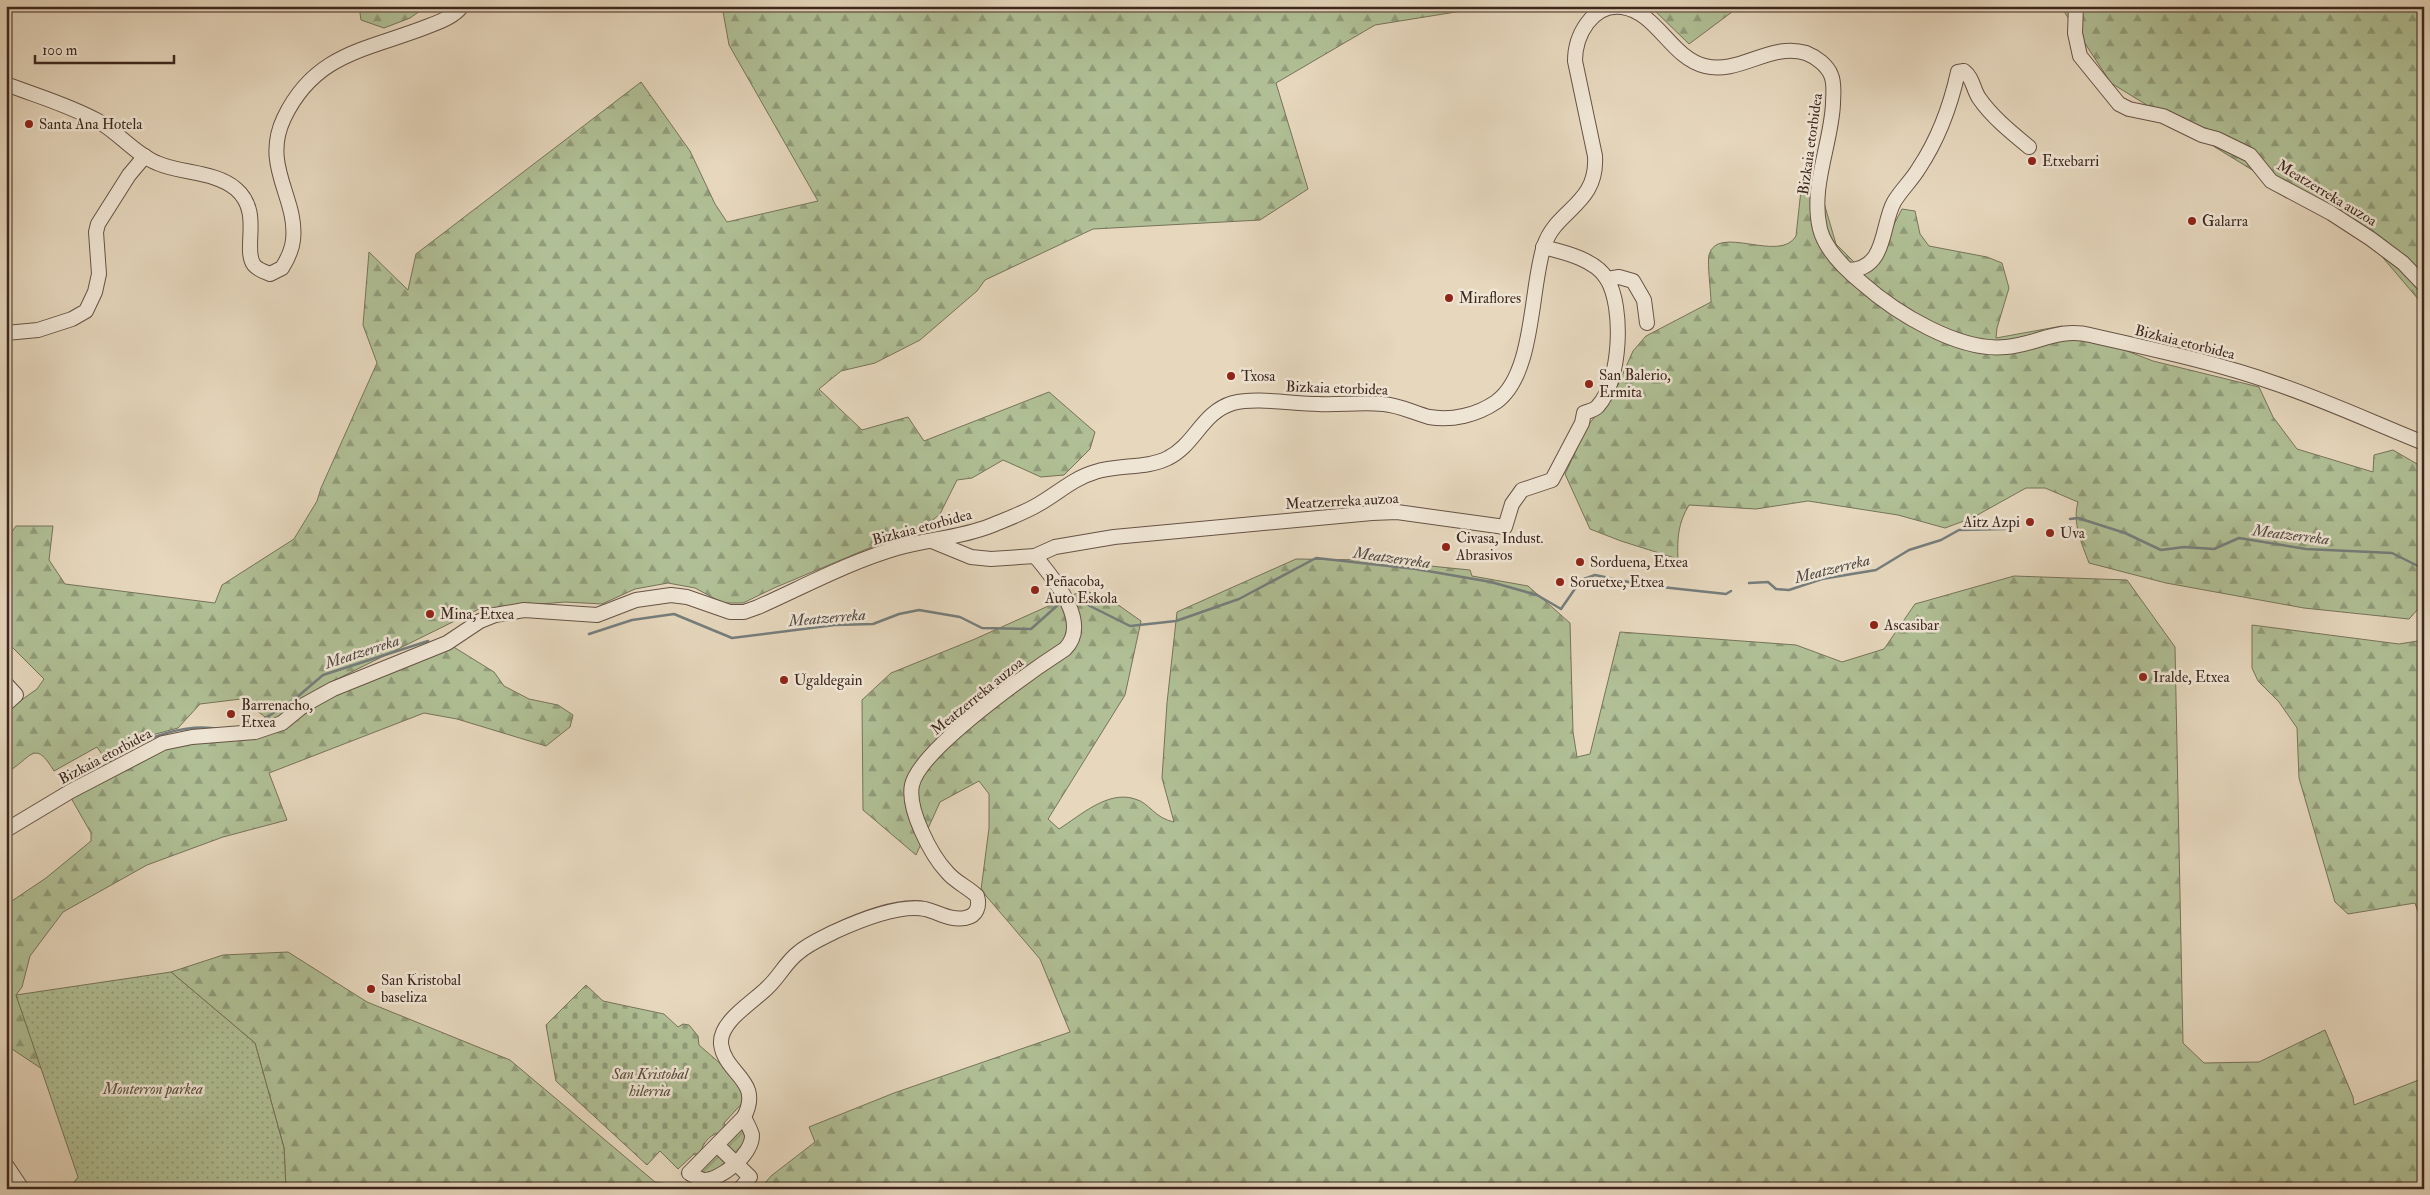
<svg xmlns="http://www.w3.org/2000/svg" width="2430" height="1195" viewBox="0 0 2430 1195" font-family="'IM FELL Double Pica',serif">
  <style>
    .forest { fill: url(#forest-firs); stroke: #76735a }
    .cemetery { fill: url(#cemetery-stones); stroke: #76735a }
    .park { fill: url(#park-dots); stroke: #76735a }
    .garden { fill: url(#garden-furrows); stroke: #76735a }
    .lines { fill: none; stroke-linecap: round; stroke-linejoin: round }
    .stream { stroke: #757d7c; stroke-width: 2.5 }
    .minor-casing { stroke: #675346; stroke-width: 16 }
    .minor { stroke: #efe5d4; stroke-width: 14 }
    .poi-dot { fill: #8f2418; stroke: #efe5d4; stroke-width: 2 }
    .labels { text-anchor: middle; stroke-width: 5; stroke-linejoin: round; paint-order: stroke }
    .poi-label { font-size: 15px; fill: #3d271e; stroke: #efe5d4; text-anchor: start }
    .street-label { font-size: 15px; fill: #3d271e; stroke: #efe5d4 }
    .park-label { font-size: 15px; font-style: italic; fill: #5a4d3c; stroke: #efe5d4 }
    .water-label { font-size: 16px; font-style: italic; fill: #544b45; stroke: #efe5d4 }
  </style>
  <defs>
    <pattern id="forest-firs" width="22" height="20" patternUnits="userSpaceOnUse" patternTransform="scale(1.25)"><rect width="22" height="20" fill="#b0bf95"/><path d="M5 1l3.5 6h-7zM16 11l3.5 6h-7z" fill="#909b79"/></pattern>
    <pattern id="cemetery-stones" width="16" height="16" patternUnits="userSpaceOnUse" patternTransform="scale(1.25)"><rect width="16" height="16" fill="#b0bf95"/><path d="M2 7V4a2 2 0 0 1 4 0v3zM10 15v-3a2 2 0 0 1 4 0v3z" fill="#909b79"/></pattern>
    <pattern id="park-dots" width="8" height="8" patternUnits="userSpaceOnUse" patternTransform="scale(1.25)"><rect width="8" height="8" fill="#b0bf95"/><path d="M2 2h.1M6 6h.1" fill="none" stroke="#909b79" stroke-width="1.8" stroke-linecap="round"/></pattern>
    <pattern id="garden-furrows" width="10" height="10" patternUnits="userSpaceOnUse" patternTransform="scale(1.25)"><rect width="10" height="10" fill="#b0bf95"/><path d="M-1 1l2-2M0 10L10 0M9 11l2-2" fill="none" stroke="#909b79"/></pattern>
  </defs>
  <rect width="100%" height="100%" fill="#e6d7bd"/>
  <filter id="stains"><feTurbulence type="fractalNoise" baseFrequency=".004" numOctaves="4"/><feColorMatrix values="0 0 0 0 .2 0 0 0 0 .09 0 0 0 0 .02 0 0 0 .5 -.17"/></filter>
  <radialGradient id="worn" r=".72"><stop offset=".6" stop-color="#630" stop-opacity="0"/><stop offset="1" stop-color="#630" stop-opacity=".3"/></radialGradient>
  <g class="forest">
    <path d="M359,6H427L410,18L384,28L361,20Z"/>
    <path d="M722,6H1493L1375,25L1276,83L1308,189L1260,220L1093,229L985,280L977,291L920,340L875,363L841,371L819,389L862,430L908,417L924,441L1049,392L1095,432L1090,449L1064,475L1041,477L1003,460L972,478L957,480L940,514L929,523L774,588L743,603H723L695,588L668,583L635,589L602,604L565,602L479,609L319,688L272,722L241,699L200,704L178,728L152,735L108,763L97,747L54,771C34,738 32,758 6,773V711L37,689L44,679L6,641V540L16,526H53L49,560L65,584L215,603L222,585L294,539L317,501L321,488L377,363L363,325L369,252L408,290L416,254L641,82L690,151L715,204L727,222L818,201L729,45Z"/>
    <path d="M1650,6H1740L1689,44Z"/>
    <path d="M2066,6H2424V306L2345,213L2275,184L2111,83L2065,13Z"/>
    <path d="M1801,190L1824,203L1836,244L1860,268L1892,228L1902,209L1915,211L1920,234L1929,246L1987,257L2002,263L2009,288L1997,328L1996,338L2062,326L2153,361L2259,387L2273,417L2297,449L2373,472L2374,455L2393,450L2424,468V607L2419,608L2409,619L2304,608L2166,583L2089,563C2082,544 2072,523 2078,502L2045,488H2026L1972,518L1945,528L1898,515L1808,501L1756,509L1689,505C1678,523 1677,539 1678,559L1621,541L1590,529L1565,474L1587,427L1617,387L1633,351L1646,336L1711,302C1711,292 1707,263 1709,255C1717,223 1780,264 1796,236Z"/>
    <path d="M1296,559L1370,560L1470,570L1472,576L1528,586L1570,623L1573,732L1577,757L1590,754L1620,632L1796,645L1842,662L1884,649L1915,604L2014,576L2127,580L2175,647L2183,1043L2204,1063L2259,1062L2325,1030L2353,1097L2354,1105L2424,1078V1189H760L771,1176L815,1142L809,1127L894,1093L1070,1032L1040,959L981,890L989,828V794L979,781L940,802L916,855L863,810L862,700L891,673L975,639L1084,590L1114,602L1141,621L1125,695L1048,819L1059,829C1081,815 1108,790 1135,799C1150,803 1154,818 1174,822L1162,778L1167,703L1177,612Z"/>
    <path d="M2252,625L2399,644L2424,640V929L2415,903L2348,914L2335,902L2299,778L2297,728L2279,702L2258,681L2252,668Z"/>
    <path d="M452,646L494,672L504,686L529,699L558,705L573,715L570,727L546,746L457,719L424,713L269,773L287,820L223,837L147,865L63,912L30,956L22,987L16,995L42,1069L6,1045V905L46,878L91,841V833L71,798L147,755L178,743L267,732L309,712L332,694Z"/>
    <path d="M288,952L367,1002L510,1060L655,1182L682,1186L687,1189H286L284,1148L255,1043L171,972L223,955Z"/>
  </g>
  <path class="cemetery" d="M586,985L603,1001L664,1014L678,1027L683,1024L689,1025L698,1036L699,1045L731,1073L746,1099L724,1123L727,1127C718,1137 711,1130 702,1148L703,1152L698,1157L694,1154L678,1169L660,1151L647,1165L556,1081L546,1025Z"/>
  <path class="park" d="M171,972L255,1043L284,1148L286,1189H69L78,1177L16,995Z"/>
  <g class="garden">
    <path d="M741,1127C749,1139 742,1147 734,1155L723,1145Z"/>
    <path d="M716,1153L727,1163C717,1170 711,1177 699,1170Z"/>
  </g>
  <g class="lines">
    <g class="stream">
      <path d="M2070,519L2078,518L2125,533L2161,550L2184,547L2214,549L2239,538L2306,549L2392,553L2424,569"/>
      <path d="M1749,583L1768,582L1776,589L1789,590L1822,579L1876,570L1909,550L1941,540L1959,530L2005,529"/>
      <path d="M1073,601L1082,602L1130,626L1176,621L1239,599L1316,558L1416,569L1491,582L1537,595L1561,609L1581,580L1595,575L1643,585L1726,594L1731,591"/>
      <path d="M589,634L632,620L674,614L732,638L835,625L873,624L899,614L919,610L960,617L982,628L1031,629L1059,604"/>
      <path d="M249,726L255,725L296,698L323,675L428,641"/>
      <path d="M113,754C146,740 182,722 219,729"/>
    </g>
    <g class="minor-casing">
      <g id="minor">
        <path d="M2076,6L2075,33L2080,56L2119,104L2129,109L2163,116L2202,135L2217,139L2250,155L2271,181L2331,213L2371,239L2403,263L2424,285"/>
        <path d="M6,84C37,96 69,105 98,121C119,133 135,154 157,163C182,174 215,171 236,189C263,212 242,249 254,265C258,270 265,272 270,274L282,268C287,260 292,250 293,240C298,198 261,166 284,118C315,53 367,50 426,27C439,22 454,17 462,6"/>
        <path d="M1849,270C1887,269 1881,225 1894,202C1901,190 1912,180 1919,168C1939,138 1950,108 1958,72L1964,71C1973,78 1973,89 1979,98C1992,117 2012,133 2029,147"/>
        <path d="M1607,279L1619,277L1633,281L1644,300L1647,323"/>
        <path d="M6,333L38,330L72,319L86,311L95,292L99,274L96,232L98,224L129,175L145,156"/>
        <path d="M932,541L971,557L991,559L1035,556L1055,547L1114,537L1372,513L1397,512L1505,527L1512,504L1522,490L1552,480L1582,423L1584,413C1589,411 1595,410 1598,406C1621,381 1624,307 1607,279C1595,259 1563,252 1543,247"/>
        <path d="M6,684L16,695L6,704"/>
        <path d="M6,830L71,791L163,743L192,737L255,732L282,723L304,705L333,689L447,643L480,621L495,615L524,610L597,615L636,600L671,595L687,597L730,612H744L758,607C803,587 849,562 897,548C928,539 960,538 990,526C1007,519 1024,513 1039,504C1058,493 1074,478 1095,472C1118,464 1147,469 1168,458C1195,445 1202,412 1233,403C1257,397 1293,404 1318,404C1340,405 1361,402 1383,404C1399,405 1414,413 1429,417C1452,421 1477,415 1496,402C1535,374 1530,288 1544,246C1556,209 1598,205 1595,156L1575,61C1575,36 1592,3 1622,7C1657,12 1671,58 1705,66C1739,75 1770,42 1806,53C1816,57 1827,65 1831,75C1835,84 1833,94 1833,104C1831,145 1810,187 1820,229C1825,249 1846,270 1862,283C1896,313 1959,352 2006,347C2035,345 2059,327 2090,335C2151,349 2215,362 2274,383C2325,400 2374,423 2424,443"/>
        <path d="M744,1117C763,1080 725,1075 721,1044C719,1021 755,1001 768,987C779,977 786,962 798,953C808,944 822,938 834,932C858,921 898,904 925,909C938,912 951,921 965,918C977,916 980,906 977,896C968,887 955,882 947,872C931,855 907,809 912,785C920,749 1031,671 1065,649C1092,622 1052,577 1035,556"/>
        <path d="M744,1117C746,1122 751,1130 752,1135C753,1154 720,1181 703,1180C698,1179 693,1175 689,1173Z"/>
        <path d="M717,1145L750,1177L740,1189"/>
        <path d="M6,1165L22,1189"/>
      </g>
    </g>
    <use href="#minor" class="minor"/>
  </g>
  <g class="poi-dot">
    <circle cx="29" cy="124" r="5"/>
    <circle cx="2032" cy="161" r="5"/>
    <circle cx="2192" cy="221" r="5"/>
    <circle cx="1449" cy="298" r="5"/>
    <circle cx="1231" cy="376" r="5"/>
    <circle cx="1589" cy="384" r="5"/>
    <circle cx="2030" cy="522" r="5"/>
    <circle cx="2050" cy="533" r="5"/>
    <circle cx="1446" cy="547" r="5"/>
    <circle cx="1580" cy="562" r="5"/>
    <circle cx="1560" cy="582" r="5"/>
    <circle cx="1035" cy="590" r="5"/>
    <circle cx="430" cy="614" r="5"/>
    <circle cx="1874" cy="625" r="5"/>
    <circle cx="2143" cy="677" r="5"/>
    <circle cx="784" cy="680" r="5"/>
    <circle cx="231" cy="714" r="5"/>
    <circle cx="371" cy="989" r="5"/>
  </g>
  <g class="labels">
    <g class="poi-label">
      <text x="39" y="129">Santa Ana Hotela</text>
      <text x="2042" y="166">Etxebarri</text>
      <text x="2202" y="226">Galarra</text>
      <text x="1459" y="303">Miraflores</text>
      <text x="1599" y="380">San Balerio,<tspan x="1599" dy="17">Ermita</tspan></text>
      <text x="1241" y="381">Txosa</text>
      <text x="2020" y="527" text-anchor="end">Aitz Azpi</text>
      <text x="2060" y="538">Uva</text>
      <text x="1456" y="543">Civasa, Indust.<tspan x="1456" dy="17">Abrasivos</tspan></text>
      <text x="1590" y="567">Sorduena, Etxea</text>
      <text x="1045" y="586">Peñacoba,<tspan x="1045" dy="17">Auto Eskola</tspan></text>
      <text x="1570" y="587">Soruetxe, Etxea</text>
      <text x="440" y="619">Mina, Etxea</text>
      <text x="1884" y="630">Ascasibar</text>
      <text x="2153" y="682">Iralde, Etxea</text>
      <text x="794" y="685">Ugaldegain</text>
      <text x="241" y="710">Barrenacho,<tspan x="241" dy="17">Etxea</tspan></text>
      <text x="381" y="985">San Kristobal<tspan x="381" dy="17">baseliza</tspan></text>
    </g>
    <g class="street-label">
      <text transform="translate(1810 144) rotate(-82)" y="5">Bizkaia etorbidea</text>
      <text transform="translate(2327 193) rotate(31)" y="5">Meatzerreka auzoa</text>
      <text transform="translate(2185 342) rotate(14)" y="5">Bizkaia etorbidea</text>
      <text transform="translate(1337 388) rotate(2)" y="5">Bizkaia etorbidea</text>
      <text transform="translate(1342 501) rotate(-3)" y="5">Meatzerreka auzoa</text>
      <text transform="translate(922 527) rotate(-15)" y="5">Bizkaia etorbidea</text>
      <text transform="translate(977 696) rotate(-39)" y="5">Meatzerreka auzoa</text>
      <text transform="translate(105 756) rotate(-28)" y="5">Bizkaia etorbidea</text>
    </g>
    <g class="park-label">
      <text x="650" y="1079">San Kristobal<tspan x="650" dy="17">hilerria</tspan></text>
      <text x="153" y="1094">Monterron parkea</text>
    </g>
    <g class="water-label">
      <text transform="translate(2291 534) rotate(7)" y="6">Meatzerreka</text>
      <text transform="translate(1392 557) rotate(8)" y="6">Meatzerreka</text>
      <text transform="translate(1832 568) rotate(-14)" y="6">Meatzerreka</text>
      <text transform="translate(827 617) rotate(-5)" y="6">Meatzerreka</text>
      <text transform="translate(362 651) rotate(-18)" y="6">Meatzerreka</text>
    </g>
  </g>
  <rect width="2430" height="1195" fill="none" stroke="#e6d7bd" stroke-width="25"/>
  <rect x="8" y="8" width="2415" height="1180" fill="none" stroke="#3d271e" stroke-width="2.5"/>
  <rect x="12" y="12" width="2405" height="1170" fill="none" stroke="#3d271e"/>
  <path d="M35 55v8h139v-8" fill="none" stroke="#3d271e" stroke-width="2.5"/>
  <text x="42" y="55" font-size="15" fill="#3d271e" stroke="#efe5d4" stroke-width="4" paint-order="stroke">100 m</text>
  <rect width="100%" height="100%" filter="url(#stains)"/>
  <rect width="100%" height="100%" fill="url(#worn)"/>
</svg>
